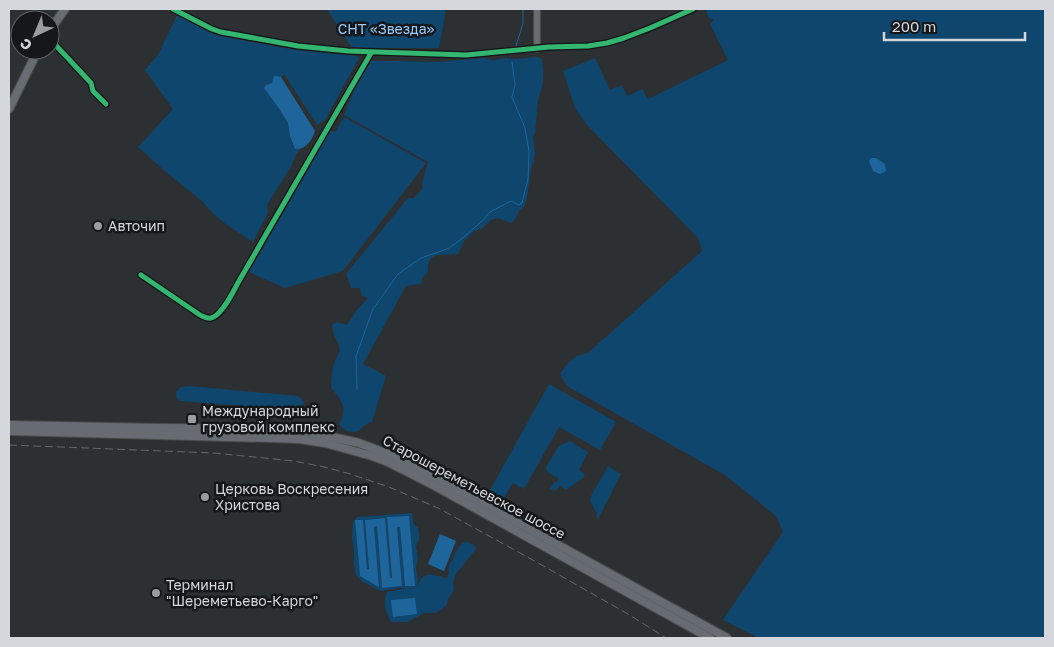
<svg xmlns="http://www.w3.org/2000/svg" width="1054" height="647" viewBox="0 0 1054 647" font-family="'Golos Text',sans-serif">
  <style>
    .green { fill: #0f466e; fill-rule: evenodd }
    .water { fill: #1e659c }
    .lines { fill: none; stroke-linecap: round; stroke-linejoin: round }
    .stream { stroke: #1e659c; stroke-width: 1 }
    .minor-casing { stroke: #484b4c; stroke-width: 8 }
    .major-casing { stroke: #484b4c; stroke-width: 10 }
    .minor { stroke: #6b6d6f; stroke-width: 5.5 }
    .major { stroke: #666c72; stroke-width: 8 }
    .rail { stroke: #666869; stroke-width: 1; stroke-dasharray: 8 4; stroke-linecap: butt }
    .cycleway-casing { stroke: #15171a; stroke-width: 8 }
    .cycleway { stroke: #33b770; stroke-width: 5 }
    .poi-dot { fill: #9a9da0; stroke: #15171a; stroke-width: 2 }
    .labels { text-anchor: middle; stroke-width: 5; stroke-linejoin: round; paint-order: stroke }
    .park-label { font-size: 14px; fill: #96cbfd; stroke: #15171a }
    .poi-label { font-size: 14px; fill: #d4d7db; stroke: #15171a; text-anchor: start }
    .street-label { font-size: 14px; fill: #d4d7db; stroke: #15171a }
  </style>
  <rect width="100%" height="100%" fill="#2d3032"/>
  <g class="green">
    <path d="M327,9H446L439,48H352Z"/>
    <path d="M708,9H1045V638H759L723,620L783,532L776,516L725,475L567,386L560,374C569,362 572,356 588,353L702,251L698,238L586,124L575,108L563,71L595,58L610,90L622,85L627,96L642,89L648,99L728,60L710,24L714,20L708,17L706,10Z"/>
    <path d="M177,15H181L211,32L226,37L279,47L357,56L359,58L325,120L317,125L284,74L281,77H274L272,83L266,85L288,123L290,136L295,149H300L295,156L292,165L267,205L268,213L253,242C236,231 214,218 203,202L166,172L138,147L173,109L145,70L158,55Z"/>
    <path d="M537,57L542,59L543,70V83L538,101L535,133L533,137L535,154L534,161L531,168L527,197L524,206L519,211L516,218L511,223L498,218L491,220L481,229L474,231L464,241L458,254C443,256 426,250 428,272L423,277L421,284L406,286L363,364L386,376L372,422C363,424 364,428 358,431C351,434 343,430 339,424C349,409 341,399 331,388L332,371L335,361L340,351L339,345L334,335L332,325L337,322L347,325L357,310L368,298L362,296L360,288H351L346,274L408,198H414L423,188L422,183L428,162L344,115L356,85L369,61H399L437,62L483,58L494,60L505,58L515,59Z"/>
    <path d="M344,117L426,163L343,271L285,288L249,272L331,130L335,132Z"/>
    <path d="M549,384L616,422L600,450L559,427L524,489L513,483L504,498L490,490Z"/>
    <path d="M189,386L298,396L304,402L302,410H295L180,401L177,398L176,392L181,387Z"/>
    <path d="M570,441L588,452L579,470L585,475L583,478L566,490L560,485L556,491L550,489L554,482L556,483L559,479L547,472L546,467L559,446Z"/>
    <path d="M608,466L621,474L598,519L596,516L597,514L590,501L591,496Z"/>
    <path d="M412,513L413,523L418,528L419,534V540L416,546L418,558L416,567L418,579L417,586L409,589C423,587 417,577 427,575C434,573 441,578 447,578C450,573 448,571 449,566C450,562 452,562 453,558C458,550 458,542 469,542L474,545L476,549L455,575L453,583L454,590L448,599L447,604L442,609L435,613H424L408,622H391C386,612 382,603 387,592L407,588H399L381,591L363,582L356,575L354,566V551L352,535L353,522L357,517ZM409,516L414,586H405L400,527H397L402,586L382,587L377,526H374L379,586L360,576L355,520H363L367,569H369L365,520L385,518L390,578H392L387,518Z"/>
  </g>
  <g class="water">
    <path d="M274,76L281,77L315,131C312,140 306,150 295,149L290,136L288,123L280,110L264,88L266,85L272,83Z"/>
    <path d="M871,158H876L885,164L886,171L880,174L873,171L869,161Z"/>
    <path d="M409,516L415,586H405L400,527H397L402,586L382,588L377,526L374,527L379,587L360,576L355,520H363L367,569H369L365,520L385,518L390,578H392L387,517Z"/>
    <path d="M440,534L456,541L444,571L428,564Z"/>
    <path d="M415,598L417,614L393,617L391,600Z"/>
  </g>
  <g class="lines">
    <g class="stream">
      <path d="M516,46L523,23V9"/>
      <path d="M357,389L356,356L373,309L398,274L421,258L447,249L459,241L481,222L490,212L511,201L519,205L522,203L528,179L529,151L525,128L512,97L515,85L512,62"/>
    </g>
    <g class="minor-casing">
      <g id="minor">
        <path d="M173,9L212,29L221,32L298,46L348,51L466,55L549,47L588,46L607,43L624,38L650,28L693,9"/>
        <path d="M537,9V49"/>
        <path d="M50,39L91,83L93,91L106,104"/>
        <path d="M141,275L200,315C203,316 207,319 211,318C222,316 234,290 239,281L371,53"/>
      </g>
    </g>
    <g class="major-casing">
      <g id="major">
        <path d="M50,30L65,9"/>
        <path d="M9,109L38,50"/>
        <path d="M9,425L160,428L291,429L323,435L359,443L388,454L438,479L727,638"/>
        <path d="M9,431L270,438L299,439L325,443L372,456L388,462L435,486L710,638"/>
      </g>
    </g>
    <use href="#minor" class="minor"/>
    <use href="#major" class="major"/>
    <path class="rail" d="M9,445L214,453L294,461L324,467L347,473L389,487L438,508L531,559L628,614L666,638"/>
    <g class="cycleway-casing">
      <g id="cycleway">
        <path d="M173,9L212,29L221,32L298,46L348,51L466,55L549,47L588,46L607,43L624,38L650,28L693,9"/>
        <path d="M50,39L91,83L93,91L106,104"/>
        <path d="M141,275L200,315C203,316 207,319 211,318C222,316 234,290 239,281L371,53"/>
      </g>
    </g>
    <use href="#cycleway" class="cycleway"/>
  </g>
  <g class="poi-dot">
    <circle cx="98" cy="226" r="5"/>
    <rect x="187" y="414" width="10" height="10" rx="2.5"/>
    <circle cx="205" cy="497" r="5"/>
    <circle cx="156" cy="593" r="5"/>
  </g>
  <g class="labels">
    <g class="park-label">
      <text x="386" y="34">СНТ «Звезда»</text>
    </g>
    <g class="poi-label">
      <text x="108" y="231">Авточип</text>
      <text x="202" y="416">Международный<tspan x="202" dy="16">грузовой комплекс</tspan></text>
      <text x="215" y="494">Церковь Воскресения<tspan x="215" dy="16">Христова</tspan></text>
      <text x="166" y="590">Терминал<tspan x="166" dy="16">"Шереметьево-Карго"</tspan></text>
    </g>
    <g class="street-label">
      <text transform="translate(474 487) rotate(28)" y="5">Старошереметьевское шоссе</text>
    </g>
  </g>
  <rect width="1054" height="647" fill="none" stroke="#d4d7db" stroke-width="20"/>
  <g transform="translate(35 35) rotate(224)"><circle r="24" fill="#15171a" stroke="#616467"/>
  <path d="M0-4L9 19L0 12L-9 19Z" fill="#9a9da0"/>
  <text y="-8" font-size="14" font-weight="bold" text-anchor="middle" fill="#d4d7db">С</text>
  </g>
  <path d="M884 32v8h141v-8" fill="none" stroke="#d4d7db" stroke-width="2.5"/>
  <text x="892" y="32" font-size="15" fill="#d4d7db" stroke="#15171a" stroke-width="4" paint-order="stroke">200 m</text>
</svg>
